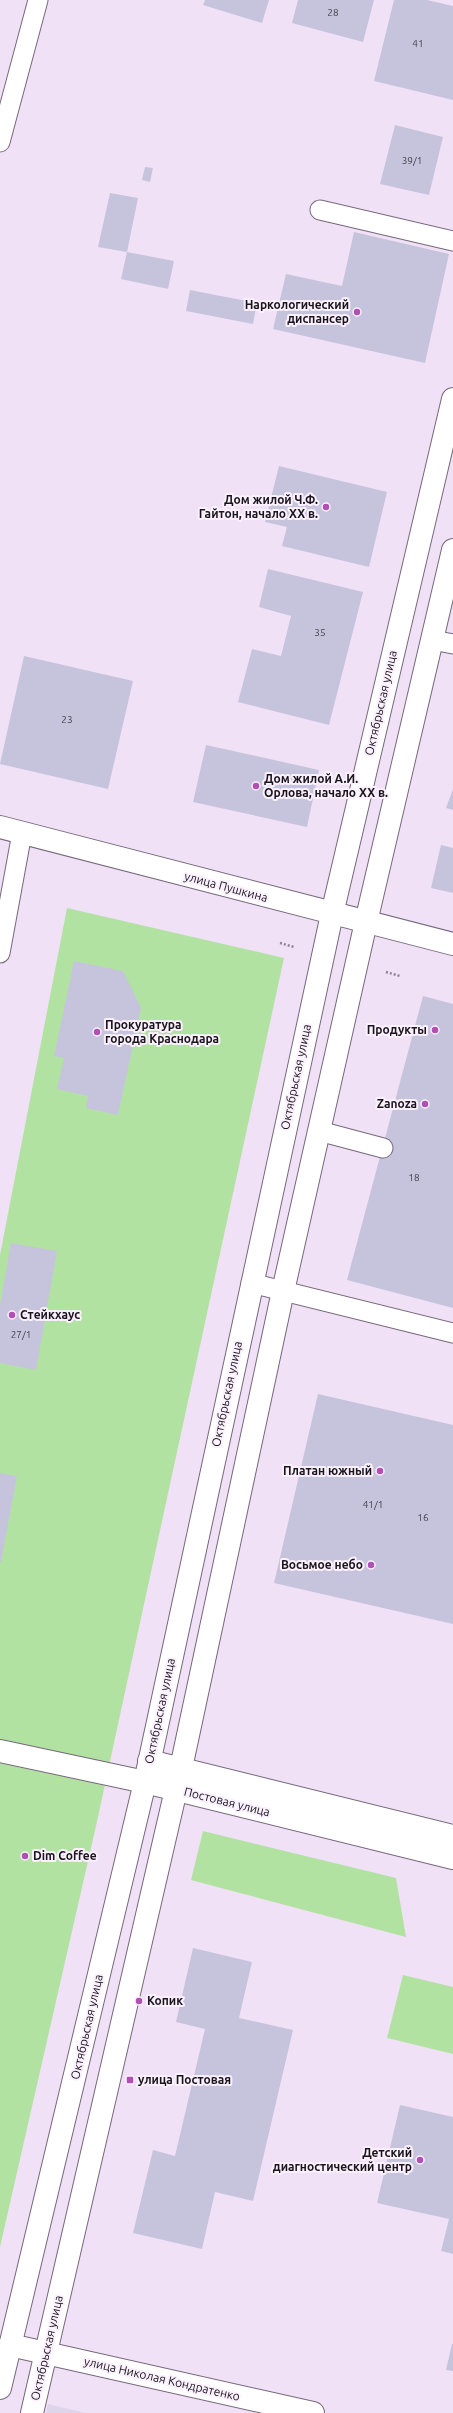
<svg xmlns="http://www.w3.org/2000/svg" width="453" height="2413" viewBox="0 0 453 2413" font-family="Ubuntu,sans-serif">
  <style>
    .education { fill: #ded5ea }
    .green { fill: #b2e2a2 }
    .building { fill: #c6c4dc }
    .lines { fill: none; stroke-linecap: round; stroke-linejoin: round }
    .service-casing { stroke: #76687b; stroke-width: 21 }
    .pedestrian-casing { stroke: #76687b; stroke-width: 24 }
    .minor-casing { stroke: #76687b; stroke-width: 24 }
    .tertiary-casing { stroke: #76687b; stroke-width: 24 }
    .secondary-casing { stroke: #76687b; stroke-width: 24 }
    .path { stroke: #8f8493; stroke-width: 2.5; stroke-dasharray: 2 2; stroke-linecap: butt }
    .service { stroke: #fff; stroke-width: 19 }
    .pedestrian { stroke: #fff; stroke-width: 22 }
    .minor { stroke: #fff; stroke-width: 22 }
    .tertiary { stroke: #fff; stroke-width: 22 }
    .secondary { stroke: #fff; stroke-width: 22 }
    .poi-dot { fill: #b24fb5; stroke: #fbf1fe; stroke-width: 1.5 }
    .labels { text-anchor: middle; stroke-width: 4; stroke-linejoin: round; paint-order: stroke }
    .number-label { font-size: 10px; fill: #45414c }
    .poi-label { font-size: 12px; font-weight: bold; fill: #1a151c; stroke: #fbf1fe; text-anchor: end }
    .street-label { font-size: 12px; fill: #1a151c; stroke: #fbf1fe }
  </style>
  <rect width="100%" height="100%" fill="#f1e1f7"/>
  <path class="education" d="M48,2404L86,2413H46Z"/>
  <g class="green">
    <path d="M67,908L284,958L96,1826L0,2247V1255Z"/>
    <path d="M203,1831L396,1878L406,1937L191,1880Z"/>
    <path d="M403,1975L453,1987V2054L387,2038Z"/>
  </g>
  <g class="building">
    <path d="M205,0H269L262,23L203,5Z"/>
    <path d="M298,0H374L363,42L292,23Z"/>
    <path d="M394,0H427L453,6V100L374,81Z"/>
    <path d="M395,125L443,137L429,195L380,184Z"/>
    <path d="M145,167L153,168L150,182L142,180Z"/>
    <path d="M110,193L138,198L127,252L174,261L168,289L121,279L127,252L98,247Z"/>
    <path d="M354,232L449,254L425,363L273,329L286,274L342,286Z"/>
    <path d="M190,290L257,303L253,324L186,311Z"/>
    <path d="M279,466L387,492L369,567L282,546L287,527L265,522Z"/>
    <path d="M268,569L363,592L329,725L238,702L252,649L281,656L291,616L259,607Z"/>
    <path d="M24,656L133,681L108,789L0,764Z"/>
    <path d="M206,745L319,770L307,827L193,802Z"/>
    <path d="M453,789V810L446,808Z"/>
    <path d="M441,845L453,848V893L431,888Z"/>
    <path d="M74,961L123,971L141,1008L118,1115L86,1108L88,1096L57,1089L64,1058L54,1056Z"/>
    <path d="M423,996L453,1004V1308L347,1280Z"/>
    <path d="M11,1243L57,1251L36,1370L0,1363V1305Z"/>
    <path d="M318,1394L453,1425V1624L274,1583Z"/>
    <path d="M0,1473L17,1476L1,1562H0Z"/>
    <path d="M193,1948L252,1962L239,2018L293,2030L253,2201L215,2192L202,2249L133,2233L153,2150L175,2156L205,2029L176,2022Z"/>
    <path d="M400,2105L453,2117V2254L441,2251L449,2219L377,2203Z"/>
    <path d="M452,2344H453V2371L446,2370Z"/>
  </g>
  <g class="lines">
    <g class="service-casing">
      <g id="service">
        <path d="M0,142L38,0"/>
        <path d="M320,210L453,241"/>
        <path d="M432,640L453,644"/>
        <path d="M0,953L22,833"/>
        <path d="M319,1131L383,1148"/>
        <path d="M251,1283L453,1333"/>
      </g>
    </g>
    <g class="pedestrian-casing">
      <path id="pedestrian" d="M0,1751L145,1782"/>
    </g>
    <g class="minor-casing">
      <path id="minor" d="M0,827L453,944"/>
    </g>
    <g class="tertiary-casing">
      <g id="tertiary">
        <path d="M149,1761L453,1836"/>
        <path d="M145,1782L453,1858"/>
        <path d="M10,2345L313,2413"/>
        <path d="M0,2388L145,1782L332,914L453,399"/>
      </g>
    </g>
    <g class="secondary-casing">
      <path id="secondary" d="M32,2413L181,1768L283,1291L366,922L453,550"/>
    </g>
    <g class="path">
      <path d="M280,943L294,947"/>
      <path d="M386,972L400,976"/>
    </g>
    <use href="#service" class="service"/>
    <use href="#pedestrian" class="pedestrian"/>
    <use href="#minor" class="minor"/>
    <use href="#tertiary" class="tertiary"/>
    <use href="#secondary" class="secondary"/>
  </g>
  <g class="poi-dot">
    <circle cx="357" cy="312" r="4"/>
    <circle cx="326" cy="507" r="4"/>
    <circle cx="256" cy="786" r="4"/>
    <circle cx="435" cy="1030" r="4"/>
    <circle cx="97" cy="1032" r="4"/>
    <circle cx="425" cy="1104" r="4"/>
    <circle cx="12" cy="1315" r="4"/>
    <circle cx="380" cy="1471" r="4"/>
    <circle cx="371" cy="1565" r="4"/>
    <circle cx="25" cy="1856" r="4"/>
    <circle cx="139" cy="2001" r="4"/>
    <rect x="126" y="2076" width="8" height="8" rx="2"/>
    <circle cx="420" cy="2160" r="4"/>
  </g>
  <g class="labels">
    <g class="number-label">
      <text x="333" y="16">28</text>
      <text x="418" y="47">41</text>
      <text x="412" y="164">39/1</text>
      <text x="320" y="636">35</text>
      <text x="67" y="723">23</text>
      <text x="414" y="1181">18</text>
      <text x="21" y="1338">27/1</text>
      <text x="373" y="1508">41/1</text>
      <text x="423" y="1521">16</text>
    </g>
    <g class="poi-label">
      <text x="349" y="309">Наркологический<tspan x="349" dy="14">диспансер</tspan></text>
      <text x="318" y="504">Дом жилой Ч.Ф.<tspan x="318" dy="14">Гайтон, начало XX в.</tspan></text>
      <text x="264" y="783" text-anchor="start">Дом жилой А.И.<tspan x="264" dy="14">Орлова, начало XX в.</tspan></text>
      <text x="105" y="1029" text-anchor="start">Прокуратура<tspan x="105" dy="14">города Краснодара</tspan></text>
      <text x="427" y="1034">Продукты</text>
      <text x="417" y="1108">Zanoza</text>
      <text x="20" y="1319" text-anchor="start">Стейкхаус</text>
      <text x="372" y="1475">Платан южный</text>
      <text x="363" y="1569">Восьмое небо</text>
      <text x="33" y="1860" text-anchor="start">Dim Coffee</text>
      <text x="147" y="2005" text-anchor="start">Копик</text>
      <text x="138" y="2084" text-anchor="start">улица Постовая</text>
      <text x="412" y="2157">Детский<tspan x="412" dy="14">диагностический центр</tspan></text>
    </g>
    <g class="street-label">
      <text transform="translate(381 703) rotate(-77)" y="4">Октябрьская улица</text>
      <text transform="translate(226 887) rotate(15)" y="4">улица Пушкина</text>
      <text transform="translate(296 1077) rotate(-78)" y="4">Октябрьская улица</text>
      <text transform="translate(227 1394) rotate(-78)" y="4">Октябрьская улица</text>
      <text transform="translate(160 1711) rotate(-78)" y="4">Октябрьская улица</text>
      <text transform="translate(227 1802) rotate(14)" y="4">Постовая улица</text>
      <text transform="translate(87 2027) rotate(-77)" y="4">Октябрьская улица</text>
      <text transform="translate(47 2348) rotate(-77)" y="4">Октябрьская улица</text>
      <text transform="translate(162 2379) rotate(13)" y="4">улица Николая Кондратенко</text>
    </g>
  </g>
</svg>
